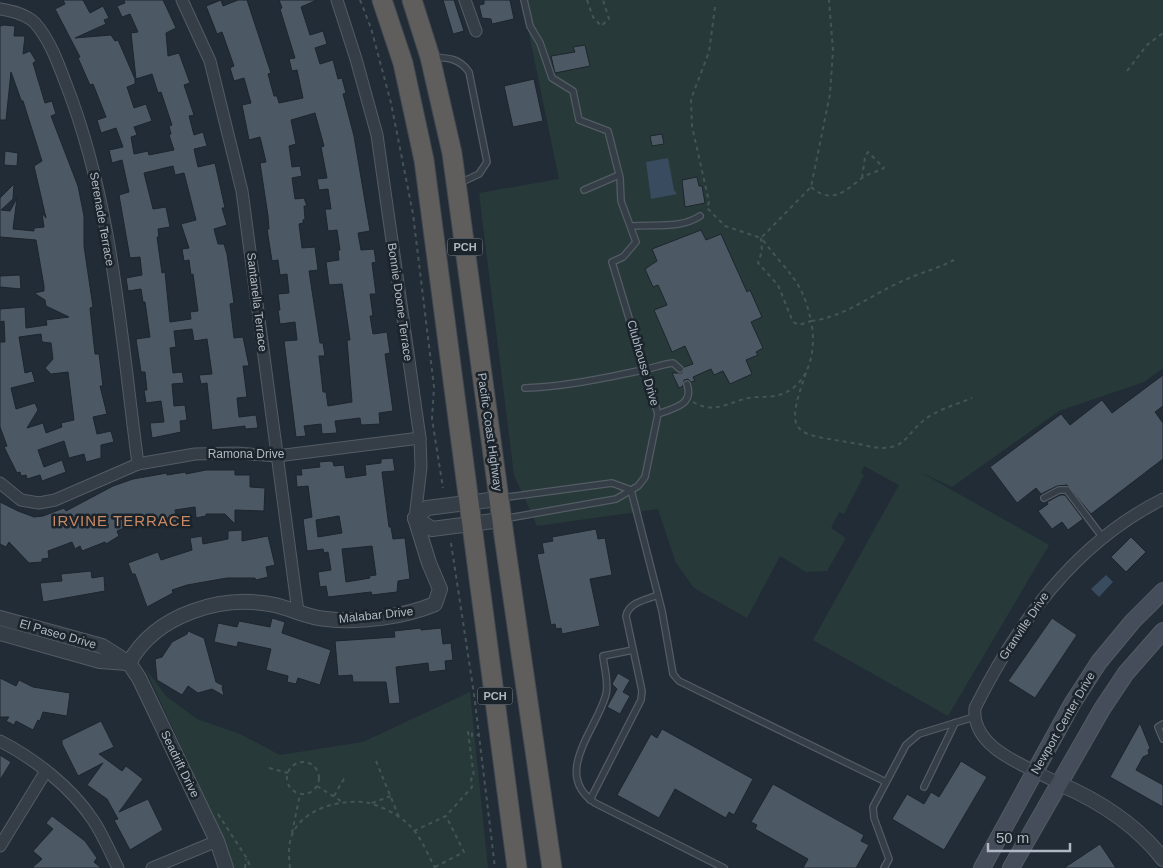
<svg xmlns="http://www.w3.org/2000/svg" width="1163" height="868" viewBox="0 0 1163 868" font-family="Helvetica,sans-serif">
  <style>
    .green { fill: #273a39 }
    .water { fill: #394b5e }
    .building { fill: #4d5865; stroke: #1d252d; fill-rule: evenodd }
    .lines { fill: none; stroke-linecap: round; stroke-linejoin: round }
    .service-casing { stroke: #535c64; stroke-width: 8 }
    .minor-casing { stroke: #535c64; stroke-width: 13 }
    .tertiary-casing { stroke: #535c64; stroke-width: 16 }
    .secondary-casing { stroke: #535c64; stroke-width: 18 }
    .trunk-casing { stroke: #404951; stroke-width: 21 }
    .path { stroke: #445557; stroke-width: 2; stroke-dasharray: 4 4; stroke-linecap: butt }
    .service { stroke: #353e47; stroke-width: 5.5 }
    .minor { stroke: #353e47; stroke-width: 11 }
    .tertiary { stroke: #353e47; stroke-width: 14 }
    .secondary { stroke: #444d59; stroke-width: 16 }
    .trunk { stroke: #605e5d; stroke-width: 19 }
    .labels { text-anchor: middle; stroke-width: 5; stroke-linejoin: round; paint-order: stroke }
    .shield { fill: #1b232b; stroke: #838c95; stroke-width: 1 }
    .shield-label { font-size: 11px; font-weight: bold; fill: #b0b9c3 }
    .street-label { font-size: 12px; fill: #b0b9c3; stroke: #1b232b }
    .quarter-label { font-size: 15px; letter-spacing: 1px; fill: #ca8964; stroke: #1b232b }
  </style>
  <rect width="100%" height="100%" fill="#222c36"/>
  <g class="green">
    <path d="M522,0H1163V368L1144,382L1059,411L952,487L920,472L1049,545L948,716L813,640L899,485L864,466L861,473L864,475L844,514L839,512L831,528L846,538L827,571L806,572L780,556L747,618L694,588L676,563L658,509L537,526L514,475L479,193L559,179Z"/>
    <path d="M145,668L166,696L197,719L240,734L280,755L363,742L470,692L488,868H232L222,835Z"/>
  </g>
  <g class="water">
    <path d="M668,158L674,190L677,194L651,199L646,162Z"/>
    <path d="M1106,575L1113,582L1099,597L1091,589Z"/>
  </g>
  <g class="building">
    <path d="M63,0H83L90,13L103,6L109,18L104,20L106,24L75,38L111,35L115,41L118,40L135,79V84L127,87L134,108L146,104L152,121L134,127L137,135L131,137L134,154L148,151L149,155L174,150L169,135L171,134L169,126L172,125L161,92L158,93L152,74L136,79L131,33L138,32L130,14L122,17L117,6L125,3L124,0H163L171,17L176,28L166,33L168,56L179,53L190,83L184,85L194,115L189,116L194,135L203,132L207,146L194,149L198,167L215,163L225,208H222L227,225L214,229L218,244H224L227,254L234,303L230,304L234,338L243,337L249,366H243L247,397L237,398L239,417L256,415L258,428L245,429V426L212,430L207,383L201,384L199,375L212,374L207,339L194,341L192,329L174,331L176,347L170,348L173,373L182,372L184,383L172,384L174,406L185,405L187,420L180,421L181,432L152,438L150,423L164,422L161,401L146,403L144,390H147L145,372H141L136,339L150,337L145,302H143L141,289L128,291L126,278L142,275L140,257L130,258L127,241L119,195L129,192L122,160L112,163L109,150L123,147L116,128L101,133L97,120L106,117L93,84L90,85L78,58L80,57L55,9L65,4ZM173,166L175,175L184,173L196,220L181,224L189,248L182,249L184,261L189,260L191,275L193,274L198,311L190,312L191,319L170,322L165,272L162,273L157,237H159L158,229L170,227L166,207L153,209L144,173Z"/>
    <path d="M221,0L223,6L238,0H247L271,73L268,74L274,96H277L279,103L303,98L297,70L292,71L289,59L295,58L280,9L282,8L279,0H317L301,7L310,35L323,31L327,44L315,48L320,64L333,60L338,79L342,78L346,93L343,94L354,136L370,231L358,233L361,250L374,249L376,262L372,263L376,294H370L373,316H370L373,334L387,332L390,353L385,354L393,411L379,413L380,424L361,425L360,418L335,421L337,433L322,434L321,424L304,426L306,436L296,437L284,341L297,340L295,322L280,324L278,310H280L278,294L289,293L287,274L280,275L278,260L272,261L267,229H269L268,216L260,163L266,162L260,137L249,140L242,105L251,103L244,78L234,81L230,68L234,66L222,32L217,34L206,6ZM315,113L324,146L321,147L327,178L317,179L319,190L328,189L331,209H325L328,231L337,230L340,250L338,251L339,260L326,262L329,285L342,284L350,340H347L352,402L328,406L326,392H323L319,356H325L323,343H320L309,271L318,270L315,247L302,248L299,224L303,223V220L305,219L304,206H307L304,198L295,199L292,178L302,176L300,166L292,167L289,146L296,144L291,120Z"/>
    <path d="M443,0H454L464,31L453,34Z"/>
    <path d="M484,0H510L514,19L492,24L491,19L482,18L479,5L484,4Z"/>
    <path d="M4,25L15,26L14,36H25L23,54L30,51L36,61L33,63L45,103L52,101L56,114L51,116L78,186L84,216V246L93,307L90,308L95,354H99L103,386H100L107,414L93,417L97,434L111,431L114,442L101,445V458L86,462L84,454L69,458L64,441L38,450L44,467L62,460L66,472L42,481L40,475L27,479L26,475L21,476L20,472L17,473L4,447L7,446L0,427V342H5L4,321L0,322V309L25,307L26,328L47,325L46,320L69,317L46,306L45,300L34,293L44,291V286L36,240L0,237V198L14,184L13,199L1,210L10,211L17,198L13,229L34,231V228L44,227L42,213L46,218L34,166L42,161L23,101L21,100L11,72L6,120H0V26ZM41,334L42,342L51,343L53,359L45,368L51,374L68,372L74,420L61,423L62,427L46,433L43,423L27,428L38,410L35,403L16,409L11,388L35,382L32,371L25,373L19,337Z"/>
    <path d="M585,45L590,66L555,73L551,56L575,52L573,47Z"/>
    <path d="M534,79L543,121L513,127L504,86Z"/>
    <path d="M662,134L664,144L652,146L650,136Z"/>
    <path d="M5,151L18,153L17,166L4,165Z"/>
    <path d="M697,177L699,186H702L705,203L685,207L682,180Z"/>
    <path d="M701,230L706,240L721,234L747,292L750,290L762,317L751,322L763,348L756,352L758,355L746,360L752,374L730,384L723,371L714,375L711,369L693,377L695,381L691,382L688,379L684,380L683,386L679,388L672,373H682L684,367L693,364L685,346L672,352L654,310L667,305L658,285L653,287L645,269L657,261L652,249Z"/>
    <path d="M20,275L21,289L0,287V276Z"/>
    <path d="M1163,375V406L1155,412L1163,423V459L1091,514L1067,485L1057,486L1041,494L1036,488L1017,503L990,467L1061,414L1070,425L1102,400L1112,413Z"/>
    <path d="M393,458L395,471L382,472L389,527H391L393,539L405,538L410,579L398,581L397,592L372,595L371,592L328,597L326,586L320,587L318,572L331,570L328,552L324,553L323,549L307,551L303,519L312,517L308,486L297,487L296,475H302L301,469L320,467L319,462L330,461L333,462L334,466L344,465L346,478L366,475L365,465L381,463V459ZM339,516L342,533L318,537L316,520ZM372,546L376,575L369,576L370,578L346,582L342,549Z"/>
    <path d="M206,470H235V475H250V487L265,488L264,511L235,510V524L225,514H206V516L196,518L195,507L175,510L177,522L160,525L158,519L149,521V517L117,531L119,536L106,544L105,542L82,551L80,546L75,549L72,542L48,551L49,558L42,559V562L29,563L9,542L6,547L0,544V502L18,511L34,517L43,516L64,508L66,511L113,486L133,479L167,473V475L186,472V474Z"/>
    <path d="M1060,495H1065L1083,519L1068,530L1062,522L1052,529L1038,511L1048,504L1047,502Z"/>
    <path d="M596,529L598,539L605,538L612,575L590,579L600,626L562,634L561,628L556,629L555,624L551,625L537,554L544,553L542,543L553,541L552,537Z"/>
    <path d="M242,530V541L268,536L275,565L266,567L268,577L256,580L255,578H227L187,585L172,590L173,593L147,607L135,574H132L128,563L158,552L161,560L192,550L190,538L202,536L203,544L228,539V531Z"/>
    <path d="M1131,537L1146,552L1126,572L1111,557Z"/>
    <path d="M91,571L92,578L104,576L105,591L43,602L40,583L62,581L61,574Z"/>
    <path d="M272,618L285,622L282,633L331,650L320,685L298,678L296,684L287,682L288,676L266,670L271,649L238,642L237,647L214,642L218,623L237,627L239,621L270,627Z"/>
    <path d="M1052,618L1077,635L1035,698L1008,681Z"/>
    <path d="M421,628V630L441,628L443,644L451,643L453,660L445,661L446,670L429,672L428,663L396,667L400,703L389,704L386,682H353L352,675L338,676L335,641L395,637L394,631Z"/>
    <path d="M188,631L204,638L216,682L224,686L222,687L224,696L212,689L198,693L188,686L182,695L157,680L155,659L162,657L172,642L187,634Z"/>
    <path d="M618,673L630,680L623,692L630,696L620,714L607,707L617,689L612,684Z"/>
    <path d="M0,678L16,686L19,680L33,687L70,693L67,716L43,712L40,721L38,720L33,730L16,721L14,725L6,721L9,717H0Z"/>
    <path d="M101,721L114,747L99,754L122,771L126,766L143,779L119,812L148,799L163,830L130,850L114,820L118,819L107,799L87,785L103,763L78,776L62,744V740Z"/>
    <path d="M1140,723L1150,748L1148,750L1149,754L1143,757L1136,770L1163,785V807L1110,777Z"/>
    <path d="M662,729L753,779L734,815L729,812L726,818L675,789L659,818L617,795L651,734L657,738Z"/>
    <path d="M0,755L11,762L0,780Z"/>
    <path d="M961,761L987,777L944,850L892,819L907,794L924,804L931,792L939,797Z"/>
    <path d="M773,784L864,835L861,841L869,845L856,868H803L808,859L755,829L757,825L751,822Z"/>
    <path d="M52,816L85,841L97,858L94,862L101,868H32L42,859L33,851L53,829L46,823Z"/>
    <path d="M1100,844L1116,868H1064Z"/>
  </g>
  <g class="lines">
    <g class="service-casing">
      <g id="service">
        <path d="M432,57C449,58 459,58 469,72L487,162L479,174L460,183"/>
        <path d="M584,190L619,175"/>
        <path d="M632,226C654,224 681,229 700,216"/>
        <path d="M525,388C564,387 604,378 643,370C654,368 662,364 673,363L680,369"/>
        <path d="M658,414C674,408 694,405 687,384"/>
        <path d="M631,490L662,611L673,674L679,681L886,782"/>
        <path d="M501,498L612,483L631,490"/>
        <path d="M1044,498L1059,490H1067L1103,538"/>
        <path d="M503,519L616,499L638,486L645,477L658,414L612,262L623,257L636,242L621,201L620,178L608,131L579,120L573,91L552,78L540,43L530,26L524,0"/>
        <path d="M633,650L603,656C604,667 609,683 606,694C598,728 551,774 595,803L724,868"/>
        <path d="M1163,724L1158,727L1163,739"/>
        <path d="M924,787L955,723"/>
        <path d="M590,800L641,700L642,691L626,616C629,602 646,600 658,595"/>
        <path d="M884,868L889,859L874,818L873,807L906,745L919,734L974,717"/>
      </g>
    </g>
    <g class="minor-casing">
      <g id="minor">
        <path d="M182,0L210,61L242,191L298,612"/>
        <path d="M337,0L356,59L377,135L420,438L421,467L415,518"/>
        <path d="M465,0L476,31"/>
        <path d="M0,9C12,11 26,14 35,23C50,40 58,63 66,84C113,204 121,337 138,464"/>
        <path d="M0,483L21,500L39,503L55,500L138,464L195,454L236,453L277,456L420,438"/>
        <path d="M0,741C35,759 71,787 93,820C103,835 110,852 118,868"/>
        <path d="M1060,784C1030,767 971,750 975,708C1018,622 1075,543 1163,499"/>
        <path d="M0,846L46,771"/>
        <path d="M152,868L217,841"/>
      </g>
    </g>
    <g class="tertiary-casing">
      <g id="tertiary">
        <path d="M415,518L432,529L501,520"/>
        <path d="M415,518L427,508L498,499"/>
        <path d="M0,618L102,646L129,663L139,678L217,841L226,868"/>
        <path d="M0,633L100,661L128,663"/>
        <path d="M129,663C156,614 222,594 275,605C292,609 309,618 326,619C360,623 404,617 435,604L440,589L429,563L415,518"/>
        <path d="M1060,784C1099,801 1136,824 1163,859"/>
      </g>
    </g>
    <g class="secondary-casing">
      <g id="secondary">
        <path d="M982,868L1072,704L1099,662L1133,621L1163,591"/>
        <path d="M1011,868L1102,709L1126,673L1163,631"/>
      </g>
    </g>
    <g class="trunk-casing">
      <g id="trunk">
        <path d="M382,0L403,63L424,160L517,868"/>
        <path d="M412,0L430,57L452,153L505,543L552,868"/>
      </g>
    </g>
    <g class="path">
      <path d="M360,0L371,28L391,103L413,214L434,387L432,419L443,488"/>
      <path d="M587,0L593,17L601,26L609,19L603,0"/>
      <path d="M715,7L709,52L691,99L692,126L709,202L707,208L725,226L761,238L811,187L830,94L833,50L829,0"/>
      <path d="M1127,71L1147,45L1163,33"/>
      <path d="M811,187C832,205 845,191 862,178C869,173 877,172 884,168L868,152L865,157L862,178"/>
      <path d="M763,240C787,273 802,278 811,321C846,317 875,292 907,279C923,272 939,268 954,260"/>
      <path d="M806,373C783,437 795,433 853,443C867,445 881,451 895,446C908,441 912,429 923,421C936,410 955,405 972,398"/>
      <path d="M693,402C712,413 725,405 744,399C755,396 768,398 779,395C810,386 817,349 811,321L799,325L793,322L778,285L758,263L762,251L761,238"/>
      <path d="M451,543L474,694L495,868"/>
      <path d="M376,761L399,817"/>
      <circle cx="303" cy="778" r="16"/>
      <path d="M269,768L288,773"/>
      <path d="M317,786L344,803"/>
      <path d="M334,796L345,777"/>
      <path d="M372,803L391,796"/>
      <path d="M218,814L246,857L251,868"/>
      <path d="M414,831L446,816L472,787L471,779L474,777L468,732H472V736L478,735"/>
      <path d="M292,833L300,794"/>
      <path d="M435,867L464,852L446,816"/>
      <path d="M245,868L246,859"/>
      <path d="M290,868C289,858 288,847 291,838C300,808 343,798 369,803C381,806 398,815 407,823C420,834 427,853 435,868"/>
    </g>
    <use href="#service" class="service"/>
    <use href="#minor" class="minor"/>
    <use href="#tertiary" class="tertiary"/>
    <use href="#secondary" class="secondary"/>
    <use href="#trunk" class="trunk"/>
  </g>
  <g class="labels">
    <g class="shield">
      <rect x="447.5" y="238.5" width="35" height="17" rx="4"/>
      <rect x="477.5" y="687.5" width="35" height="17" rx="4"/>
    </g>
    <g class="shield-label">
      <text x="465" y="251">PCH</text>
      <text x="495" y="700">PCH</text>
    </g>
    <g class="street-label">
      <text transform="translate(102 219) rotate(80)" y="4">Serenade Terrace</text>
      <text transform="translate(257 302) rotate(83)" y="4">Santanella Terrace</text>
      <text transform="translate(400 302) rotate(82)" y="4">Bonnie Doone Terrace</text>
      <text transform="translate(643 363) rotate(74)" y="4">Clubhouse Drive</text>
      <text transform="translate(490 432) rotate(82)" y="4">Pacific Coast Highway</text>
      <text x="246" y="458">Ramona Drive</text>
      <text transform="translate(376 615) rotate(-6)" y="4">Malabar Drive</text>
      <text transform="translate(1024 626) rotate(-56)" y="4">Granville Drive</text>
      <text transform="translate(58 634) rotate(16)" y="4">El Paseo Drive</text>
      <text transform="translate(1063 723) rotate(-60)" y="4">Newport Center Drive</text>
      <text transform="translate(180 764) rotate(64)" y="4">Seadrift Drive</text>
    </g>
    <g class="quarter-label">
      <text x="122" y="526">IRVINE TERRACE</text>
    </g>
  </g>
  <path d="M988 843v8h82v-8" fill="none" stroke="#b0b9c3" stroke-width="2.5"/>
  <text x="996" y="843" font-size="15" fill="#b0b9c3" stroke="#1b232b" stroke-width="4" paint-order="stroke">50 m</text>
</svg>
